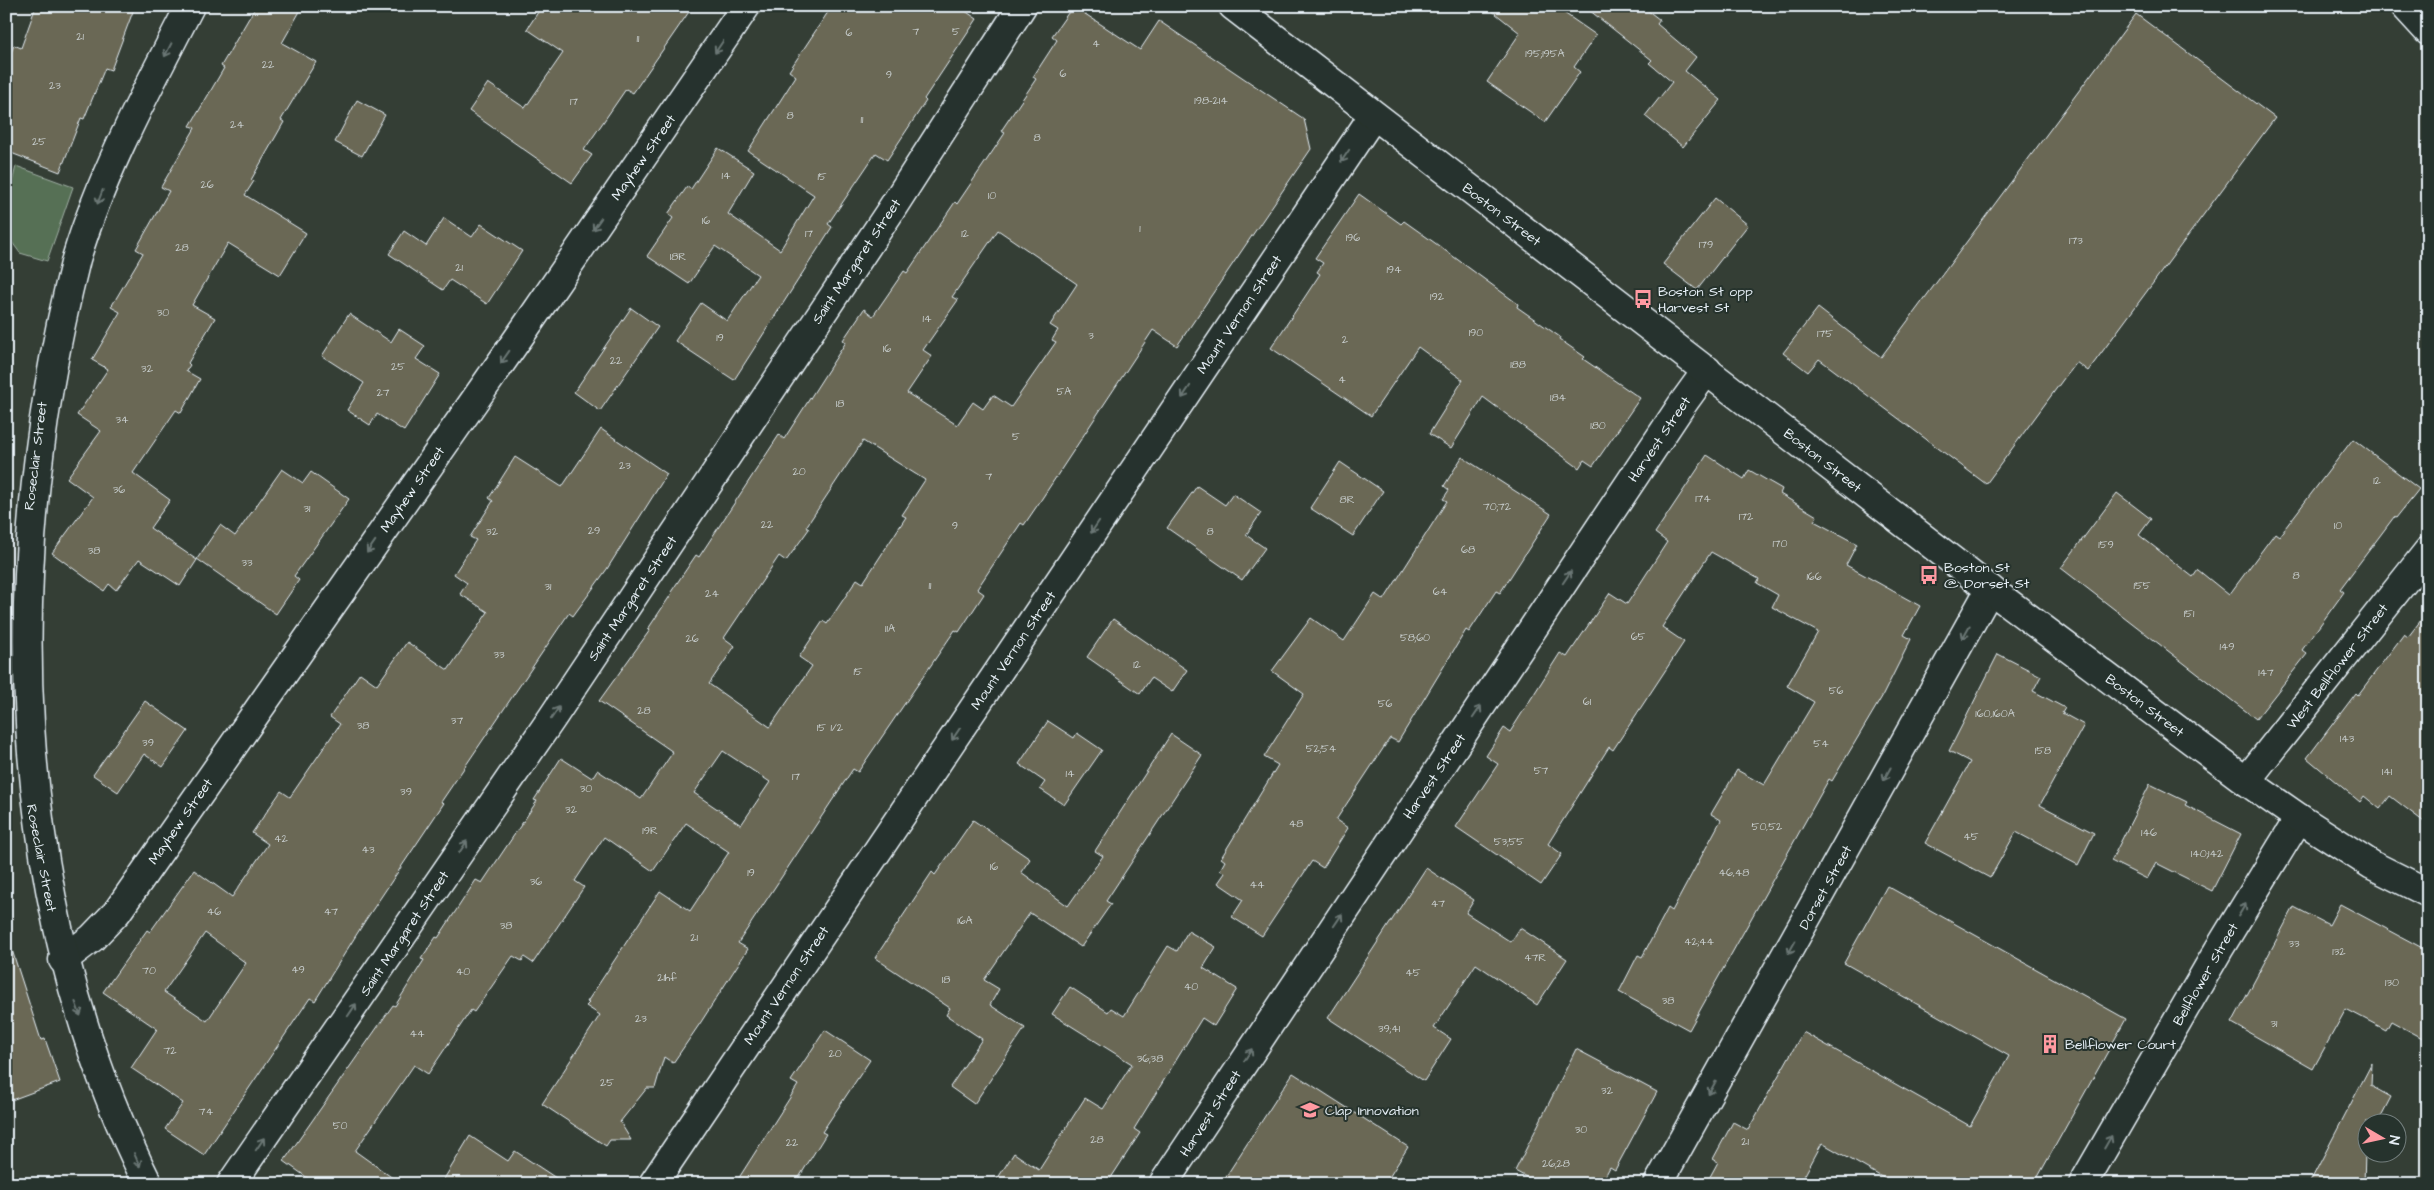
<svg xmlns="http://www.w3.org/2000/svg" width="2434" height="1190" viewBox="0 0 2434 1190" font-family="'Architects Daughter',sans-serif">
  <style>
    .green { fill: #576f54; stroke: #a0b0a6 }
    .building { fill: #6b6855; stroke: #e8f1f8; fill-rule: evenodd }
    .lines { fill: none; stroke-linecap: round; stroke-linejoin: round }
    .minor-casing { stroke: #e8f1f8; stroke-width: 31 }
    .secondary-casing { stroke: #e8f1f8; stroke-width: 31 }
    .minor { stroke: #26332d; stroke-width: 28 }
    .secondary { stroke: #26332d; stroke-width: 28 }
    .oneway { stroke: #6a7674 }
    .labels { text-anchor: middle; stroke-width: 4; stroke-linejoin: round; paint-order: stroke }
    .number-label { font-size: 11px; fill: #c9cfcf }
    .street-label { font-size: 14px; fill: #e8f1f8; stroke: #26332d }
    .poi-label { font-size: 14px; fill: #e8f1f8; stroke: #26332d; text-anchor: start }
  </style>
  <rect width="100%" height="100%" fill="#343e35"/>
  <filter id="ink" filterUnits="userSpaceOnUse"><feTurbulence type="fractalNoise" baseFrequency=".02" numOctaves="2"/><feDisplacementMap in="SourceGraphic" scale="10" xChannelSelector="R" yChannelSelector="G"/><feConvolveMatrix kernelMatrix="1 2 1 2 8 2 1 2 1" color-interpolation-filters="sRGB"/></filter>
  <g filter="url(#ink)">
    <path class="green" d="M16,166L73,187L47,261L20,253L6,234V208Z"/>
    <g class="building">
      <path d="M36,6H135L111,70L105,68L84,119L81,118L60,172L6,151V65L14,45L21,48Z"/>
      <path d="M256,6H303L282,43L316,62L281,120L284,122L251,180L254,181L245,195L306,233L280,275L228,243L192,305L215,318L188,363L190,365L186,371L200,379L181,413L176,410L133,473L170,500L150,528L197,560L180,586L139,559L116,590L109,584L104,591L52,553L93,497L67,478L101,431L77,415L108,369L92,360L120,312L111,307L143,253L136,249L169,191L161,187L195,128L190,126L224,68L221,66Z"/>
      <path d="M542,6H693L633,93L626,89L584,150L592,155L572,183L469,111L488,83L525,108L563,53L527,29Z"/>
      <path d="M832,6H958L977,19L924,99L926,101L887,160L876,153L828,224L832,227L734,380L675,341L701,303L727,321L758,275L715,246L689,284L647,256L673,218L668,214L687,187L691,189L718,148L754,171L728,214L780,250L814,195L748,151L796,76L789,71Z"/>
      <path d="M1073,6L1140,50L1159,21L1304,119L1311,149L1177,346L1153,330L1039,503L1024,525L1021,523L977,589L984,594L959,632L955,630L858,772L853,769L738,943L748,949L701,1022L673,1063L664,1057L655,1088H647L620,1122L631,1140H610L606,1146L542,1104L600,1015L586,1006L589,1003L587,1002L660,891L690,911L729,852L686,823L653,871L604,837L575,881L584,887L533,963L524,957L522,961L513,956L474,1012L471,1010L428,1074L414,1065L355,1151L401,1184H316L284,1161L393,1005L395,1006L424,960L421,959L436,937L438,938L476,880L482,883L537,801L534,800L561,758L592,778L597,770L641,799L673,752L599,701L650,630L648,629L672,593L671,592L696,555L699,557L779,435L784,439L846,342L843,340L864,309L873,316L904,271L907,273L955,202L957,204L1005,133L1001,131L1036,79L1033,77L1057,40L1052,36ZM998,230L1077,284L1050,325L1058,330L1052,340L1056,342L1011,407L993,395L983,409L973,402L957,425L907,393L932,356L923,350L958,300L952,297ZM863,441L925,480L902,515L906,517L863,583L857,579L827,624L823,621L799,657L812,666L770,727L709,684L735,646L724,638L779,556L786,561L809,529L806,527ZM723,751L770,782L741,825L694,793Z"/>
      <path d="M1486,6H1554L1596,35L1574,67L1580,72L1545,122L1487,82L1520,33Z"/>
      <path d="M1584,6H1642L1660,20L1657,24L1696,57L1685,71L1721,100L1683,147L1645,116L1672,82L1649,63L1652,60Z"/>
      <path d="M2136,14L2275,118L2088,371L2076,362L1986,484L1819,359L1808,372L1783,353L1818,308L1881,357Z"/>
      <path d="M357,100L385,115L362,156L335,142Z"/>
      <path d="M1359,194L1401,224L1404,221L1435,243L1518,304L1517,307L1560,337L1559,339L1585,357L1583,359L1640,398L1593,466L1584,460L1579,468L1483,397L1451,448L1429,434L1463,380L1418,347L1371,416L1271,348L1320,274L1317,272L1323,263L1315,258Z"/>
      <path d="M1715,198L1748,225L1697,290L1663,264Z"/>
      <path d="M444,218L472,237L481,224L522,251L487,304L450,280L443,290L389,254L404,231L426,246Z"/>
      <path d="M631,308L658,327L600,411L574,392Z"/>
      <path d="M349,314L391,342L399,329L425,346L416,359L440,374L404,431L377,414L370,425L347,410L364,383L322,356Z"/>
      <path d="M601,429L667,474L607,569L573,616L569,613L441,802L444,803L365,921L315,1001L310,998L204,1155L165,1129L183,1103L131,1068L157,1029L103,992L147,930L150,932L194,870L232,897L268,844L252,833L281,791L290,797L340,724L330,717L360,673L377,685L407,642L448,670L488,612L460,594L467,583L454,574L476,540L470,537L493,501L489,498L515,457L562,487ZM205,933L246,963L207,1021L164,992Z"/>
      <path d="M2353,439L2419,489L2396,518L2394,517L2340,589L2344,592L2302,650L2307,654L2256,719L2061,568L2117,493L2151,519L2139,535L2193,577L2198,570L2229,595L2275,533L2279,536Z"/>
      <path d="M1707,455L1744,479L1749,470L1782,489L1780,494L1817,516L1814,521L1857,544L1846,565L1920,606L1904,635L1911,639L1883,695L1832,781L1829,779L1689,1030L1619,992L1638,955L1642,957L1668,908L1672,911L1721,820L1711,814L1737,770L1764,785L1814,702L1787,686L1818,632L1772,607L1778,595L1757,583L1759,579L1711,552L1662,627L1684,642L1613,750L1609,747L1548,844L1562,854L1541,885L1456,827L1498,764L1486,756L1504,728L1510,732L1560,653L1567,657L1610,593L1627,604L1667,542L1655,533Z"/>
      <path d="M1462,457L1551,514L1500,593L1496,591L1469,632L1466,630L1398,742L1390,738L1336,820L1348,828L1323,868L1312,861L1262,936L1232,917L1243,900L1218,883L1225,873L1220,870L1225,861L1221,858L1278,765L1264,757L1304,694L1272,671L1311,618L1344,641L1375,594L1384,600L1447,501L1443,499L1449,490L1444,486Z"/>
      <path d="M1340,462L1383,491L1353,536L1310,508Z"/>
      <path d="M282,469L303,483L311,472L349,499L294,576L299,580L276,614L197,559L220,525L235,536Z"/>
      <path d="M1197,486L1225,505L1233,494L1261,513L1246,535L1265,548L1242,580L1167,528Z"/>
      <path d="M2428,611V825L2390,796L2380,809L2364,796L2360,802L2307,758L2356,693L2358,695L2404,634L2408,637Z"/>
      <path d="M1113,619L1187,670L1172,692L1151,678L1140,694L1087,657Z"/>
      <path d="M1998,654L2041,676L2033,691L2065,708L2062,713L2084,725L2040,805L2094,833L2078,865L2016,832L1990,878L1925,843L1970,762L1949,751Z"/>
      <path d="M145,701L188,731L163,767L144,754L118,792L93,775Z"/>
      <path d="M1048,721L1074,738L1077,733L1102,750L1064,805L1040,789L1045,782L1019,764Z"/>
      <path d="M1171,734L1202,755L1106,901L1111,904L1081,947L1030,913L984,980L999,989L990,1005L1025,1028L974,1104L950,1087L982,1039L946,1015L950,1008L875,958L932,872L935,875L973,820L1030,859L1021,872L1068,906L1103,856L1095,851Z"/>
      <path d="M2150,784L2187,802L2185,805L2241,834L2212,891L2156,863L2147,879L2111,861Z"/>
      <path d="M1426,868L1474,900L1466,913L1511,942L1520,928L1567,959L1537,1005L1476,964L1434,1028L1451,1039L1424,1081L1328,1018Z"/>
      <path d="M1887,886L2126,1019L2034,1184H1894L1822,1143L1800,1184H1706L1718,1162L1713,1159L1733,1122L1748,1130L1803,1032L1970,1126L2009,1056L1844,963Z"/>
      <path d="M2340,904L2428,951V1041L2391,1021L2386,1030L2346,1009L2313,1069L2232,1023L2294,907L2329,925Z"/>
      <path d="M1188,931L1216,947L1203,968L1237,989L1214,1026L1202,1018L1134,1129L1140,1133L1107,1184H994L1014,1153L1039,1170L1085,1098L1103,1109L1132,1064L1052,1014L1070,987L1108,1012L1111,1008L1124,1016L1168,946L1177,951Z"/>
      <path d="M12,950L41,1040L45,1039L60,1082L6,1102V951Z"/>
      <path d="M825,1030L870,1060L822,1132L826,1134L795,1184H735L798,1085L791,1081Z"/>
      <path d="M1576,1049L1657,1092L1615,1170L1610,1167L1601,1184H1539L1515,1171Z"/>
      <path d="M2372,1063L2371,1086L2391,1097L2378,1122H2366L2364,1184H2309Z"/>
      <path d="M1293,1073L1408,1147L1385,1184H1221Z"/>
      <path d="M470,1136L508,1161L515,1151L565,1184H441Z"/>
    </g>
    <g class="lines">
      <g class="minor-casing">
        <g id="minor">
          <path d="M2405,6L2428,31"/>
          <path d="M2246,781L2428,551"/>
          <path d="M63,960L92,938L117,912L526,327L746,6"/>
          <path d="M148,1184C6,899 0,562 76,259C103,170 148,88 190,6"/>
          <path d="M231,1184L552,718L889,213L1022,6"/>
          <path d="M653,1184L1373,116"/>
          <path d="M1163,1184L1681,406L1707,370"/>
          <path d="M1658,1184L1990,589"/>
          <path d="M2083,1184L2219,949L2299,818"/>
        </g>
      </g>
      <g class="secondary-casing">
        <path id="secondary" d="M1233,6L1979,581L2246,781L2299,818L2372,865L2428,893"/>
      </g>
      <use href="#minor" class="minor"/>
      <use href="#secondary" class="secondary"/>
    </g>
    <defs><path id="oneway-shaft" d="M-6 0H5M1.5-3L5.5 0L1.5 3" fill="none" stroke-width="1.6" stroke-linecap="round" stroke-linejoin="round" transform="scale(1.25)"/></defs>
    <g class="oneway">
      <use href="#oneway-shaft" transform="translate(719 47) rotate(124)"/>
      <use href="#oneway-shaft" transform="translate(168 50) rotate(117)"/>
      <use href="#oneway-shaft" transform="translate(1345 156) rotate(124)"/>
      <use href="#oneway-shaft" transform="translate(100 197) rotate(111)"/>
      <use href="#oneway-shaft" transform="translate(597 224) rotate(125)"/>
      <use href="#oneway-shaft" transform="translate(505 357) rotate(125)"/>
      <use href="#oneway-shaft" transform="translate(1186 392) rotate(124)"/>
      <use href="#oneway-shaft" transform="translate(1095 527) rotate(124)"/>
      <use href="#oneway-shaft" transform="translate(371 547) rotate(125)"/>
      <use href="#oneway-shaft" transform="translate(1567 577) rotate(-56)"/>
      <use href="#oneway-shaft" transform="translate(1966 632) rotate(119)"/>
      <use href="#oneway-shaft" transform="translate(1477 712) rotate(-56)"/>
      <use href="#oneway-shaft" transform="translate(555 713) rotate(-56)"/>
      <use href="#oneway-shaft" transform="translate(956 734) rotate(124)"/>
      <use href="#oneway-shaft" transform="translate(1887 774) rotate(119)"/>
      <use href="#oneway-shaft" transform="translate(463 847) rotate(-56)"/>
      <use href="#oneway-shaft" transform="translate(2242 910) rotate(-59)"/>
      <use href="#oneway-shaft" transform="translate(1338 920) rotate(-56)"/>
      <use href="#oneway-shaft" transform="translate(1792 947) rotate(119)"/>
      <use href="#oneway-shaft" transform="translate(78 1009) rotate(70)"/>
      <use href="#oneway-shaft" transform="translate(352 1010) rotate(-56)"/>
      <use href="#oneway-shaft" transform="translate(1248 1055) rotate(-57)"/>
      <use href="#oneway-shaft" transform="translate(1712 1088) rotate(119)"/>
      <use href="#oneway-shaft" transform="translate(2108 1142) rotate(-60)"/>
      <use href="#oneway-shaft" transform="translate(260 1144) rotate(-56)"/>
      <use href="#oneway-shaft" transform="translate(137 1160) rotate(66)"/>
    </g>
  </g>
  <defs>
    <g id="bus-bare" transform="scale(1.5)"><path d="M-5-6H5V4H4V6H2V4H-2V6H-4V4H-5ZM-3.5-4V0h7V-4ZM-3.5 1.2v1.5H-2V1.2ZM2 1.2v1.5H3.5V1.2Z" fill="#ff9aa2" stroke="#26332d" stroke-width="2.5" paint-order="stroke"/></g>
    <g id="building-bare" transform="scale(1.5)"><path d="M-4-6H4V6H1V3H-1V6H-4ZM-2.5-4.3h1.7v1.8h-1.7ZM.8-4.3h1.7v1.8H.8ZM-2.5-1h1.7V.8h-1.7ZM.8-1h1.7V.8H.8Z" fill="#ff9aa2" stroke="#26332d" stroke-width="2.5" paint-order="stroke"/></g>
    <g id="school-bare" transform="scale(1.5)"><path d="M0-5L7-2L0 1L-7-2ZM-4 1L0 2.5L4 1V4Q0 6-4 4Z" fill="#ff9aa2" stroke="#26332d" stroke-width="2.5" paint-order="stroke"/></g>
  </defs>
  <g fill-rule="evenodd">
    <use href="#bus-bare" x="1643" y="299"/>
    <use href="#bus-bare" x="1929" y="575"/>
    <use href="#building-bare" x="2050" y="1044"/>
    <use href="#school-bare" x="1310" y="1110"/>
  </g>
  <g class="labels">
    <g class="number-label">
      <text x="916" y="35">7</text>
      <text x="956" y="35">5</text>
      <text x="849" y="36">6</text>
      <text x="80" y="40">21</text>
      <text x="638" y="42">11</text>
      <text x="1096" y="47">4</text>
      <text x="1545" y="57">195;195A</text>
      <text x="268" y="68">22</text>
      <text x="1063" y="77">6</text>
      <text x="889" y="78">9</text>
      <text x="55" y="89">23</text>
      <text x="1211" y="104">198-214</text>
      <text x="574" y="105">17</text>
      <text x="790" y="119">8</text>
      <text x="862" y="123">11</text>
      <text x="237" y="128">24</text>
      <text x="1037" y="141">8</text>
      <text x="39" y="145">25</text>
      <text x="726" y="179">14</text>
      <text x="822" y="180">15</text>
      <text x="207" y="188">26</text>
      <text x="992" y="199">10</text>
      <text x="706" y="224">16</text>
      <text x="1140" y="232">1</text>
      <text x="809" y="237">17</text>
      <text x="965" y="237">12</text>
      <text x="1353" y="241">196</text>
      <text x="2076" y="244">173</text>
      <text x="1706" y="248">179</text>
      <text x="182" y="251">28</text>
      <text x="678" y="260">18R</text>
      <text x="459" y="271">21</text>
      <text x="1394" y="273">194</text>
      <text x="1437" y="300">192</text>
      <text x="163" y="316">30</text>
      <text x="927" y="322">14</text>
      <text x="1476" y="336">190</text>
      <text x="1825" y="337">175</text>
      <text x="1091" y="339">3</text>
      <text x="720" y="341">19</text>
      <text x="1345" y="343">2</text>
      <text x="887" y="352">16</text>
      <text x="616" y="364">22</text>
      <text x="1518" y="368">188</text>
      <text x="398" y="370">25</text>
      <text x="147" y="372">32</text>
      <text x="1342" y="383">4</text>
      <text x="1064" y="395">5A</text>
      <text x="383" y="396">27</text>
      <text x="1558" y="401">184</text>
      <text x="840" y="407">18</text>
      <text x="122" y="423">34</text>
      <text x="1598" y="429">180</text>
      <text x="1016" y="440">5</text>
      <text x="625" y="469">23</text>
      <text x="799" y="475">20</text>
      <text x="989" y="480">7</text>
      <text x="2377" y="484">12</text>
      <text x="119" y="493">36</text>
      <text x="1703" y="502">174</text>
      <text x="1347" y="503">8R</text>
      <text x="1497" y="510">70;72</text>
      <text x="307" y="512">31</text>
      <text x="1746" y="520">172</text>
      <text x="767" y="528">22</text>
      <text x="955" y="529">9</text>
      <text x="2338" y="529">10</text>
      <text x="594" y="534">29</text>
      <text x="492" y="535">32</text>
      <text x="1210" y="535">8</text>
      <text x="1780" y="547">170</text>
      <text x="2106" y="548">159</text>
      <text x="1468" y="553">68</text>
      <text x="94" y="554">38</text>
      <text x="247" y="566">33</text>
      <text x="2296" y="579">8</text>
      <text x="1814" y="580">166</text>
      <text x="930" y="589">11</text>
      <text x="2142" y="589">155</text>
      <text x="548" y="590">31</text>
      <text x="1440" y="595">64</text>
      <text x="712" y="597">24</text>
      <text x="2189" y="617">151</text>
      <text x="890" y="632">11A</text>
      <text x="1638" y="640">65</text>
      <text x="1415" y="641">58;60</text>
      <text x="692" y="642">26</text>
      <text x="2227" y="650">149</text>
      <text x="499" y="658">33</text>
      <text x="1137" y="668">12</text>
      <text x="858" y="675">15</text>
      <text x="2266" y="676">147</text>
      <text x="1836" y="694">56</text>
      <text x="1587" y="705">61</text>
      <text x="1385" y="707">56</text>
      <text x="644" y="714">28</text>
      <text x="1995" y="717">160,160A</text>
      <text x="457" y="724">37</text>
      <text x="363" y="729">38</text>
      <text x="830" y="731">15 1/2</text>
      <text x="2347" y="742">143</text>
      <text x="148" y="746">39</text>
      <text x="1821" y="747">54</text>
      <text x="1321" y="752">52;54</text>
      <text x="2043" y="754">158</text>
      <text x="1541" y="774">57</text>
      <text x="2387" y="775">141</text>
      <text x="1070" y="777">14</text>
      <text x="796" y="780">17</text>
      <text x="586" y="792">30</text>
      <text x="406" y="795">39</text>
      <text x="571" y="813">32</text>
      <text x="1296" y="827">48</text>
      <text x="1767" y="830">50,52</text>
      <text x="650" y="834">19R</text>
      <text x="2149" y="836">146</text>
      <text x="1971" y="840">45</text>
      <text x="281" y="842">42</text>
      <text x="1509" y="845">53;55</text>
      <text x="368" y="853">43</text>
      <text x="2207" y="857">140;142</text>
      <text x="994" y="870">16</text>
      <text x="751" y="876">19</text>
      <text x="1734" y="876">46,48</text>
      <text x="536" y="885">36</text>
      <text x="1257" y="888">44</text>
      <text x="1438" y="907">47</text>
      <text x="214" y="915">46</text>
      <text x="331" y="915">47</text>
      <text x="965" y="924">16A</text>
      <text x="506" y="929">38</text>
      <text x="694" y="941">21</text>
      <text x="1699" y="945">42;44</text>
      <text x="2294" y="947">33</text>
      <text x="2339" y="955">132</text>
      <text x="1535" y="961">47R</text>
      <text x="298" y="973">49</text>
      <text x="149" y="974">70</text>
      <text x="463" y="975">40</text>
      <text x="1413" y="976">45</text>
      <text x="667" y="981">21hf</text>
      <text x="946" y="983">18</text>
      <text x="2392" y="986">130</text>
      <text x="1191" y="990">40</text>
      <text x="1668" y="1004">38</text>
      <text x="641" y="1022">23</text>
      <text x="2274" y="1027">31</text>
      <text x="1389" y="1032">39;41</text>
      <text x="417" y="1037">44</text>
      <text x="170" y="1054">72</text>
      <text x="835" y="1057">20</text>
      <text x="1150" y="1062">36;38</text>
      <text x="607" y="1086">25</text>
      <text x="1607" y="1094">32</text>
      <text x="206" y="1115">74</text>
      <text x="340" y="1129">50</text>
      <text x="1581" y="1133">30</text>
      <text x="1097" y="1143">28</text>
      <text x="1745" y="1145">21</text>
      <text x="792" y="1146">22</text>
      <text x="1556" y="1167">26;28</text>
    </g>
    <g class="street-label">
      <text transform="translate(643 157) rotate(-55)" y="5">Mayhew Street</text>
      <text transform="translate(1502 214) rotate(37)" y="5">Boston Street</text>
      <text transform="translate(856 261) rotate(-56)" y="5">Saint Margaret Street</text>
      <text transform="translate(1239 314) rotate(-56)" y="5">Mount Vernon Street</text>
      <text transform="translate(1659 439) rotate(-56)" y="5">Harvest Street</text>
      <text transform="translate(35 456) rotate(-83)" y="5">Roseclair Street</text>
      <text transform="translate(1823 460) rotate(38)" y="5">Boston Street</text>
      <text transform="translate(412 489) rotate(-55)" y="5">Mayhew Street</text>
      <text transform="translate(632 598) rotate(-56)" y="5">Saint Margaret Street</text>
      <text transform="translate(1013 650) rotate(-56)" y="5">Mount Vernon Street</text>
      <text transform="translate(2337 666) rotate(-52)" y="5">West Bellflower Street</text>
      <text transform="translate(2145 705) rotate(37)" y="5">Boston Street</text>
      <text transform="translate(1434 776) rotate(-56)" y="5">Harvest Street</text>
      <text transform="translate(180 821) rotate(-55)" y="5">Mayhew Street</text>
      <text transform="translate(42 858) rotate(79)" y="5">Roseclair Street</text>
      <text transform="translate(1825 887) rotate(-61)" y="5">Dorset Street</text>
      <text transform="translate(404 933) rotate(-56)" y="5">Saint Margaret Street</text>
      <text transform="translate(2205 974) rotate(-60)" y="5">Bellflower Street</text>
      <text transform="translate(786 985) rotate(-56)" y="5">Mount Vernon Street</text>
      <text transform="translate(1210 1113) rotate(-57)" y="5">Harvest Street</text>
    </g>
    <g class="poi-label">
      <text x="1658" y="296">Boston St opp<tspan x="1658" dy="16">Harvest St</tspan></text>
      <text x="1944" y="572">Boston St<tspan x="1944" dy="16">@ Dorset St</tspan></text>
      <text x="2065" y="1049">Bellflower Court</text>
      <text x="1325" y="1115">Clap Innovation</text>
    </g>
  </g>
  <rect width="2434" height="1190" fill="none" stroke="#26332d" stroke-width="25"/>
  <rect x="12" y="12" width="2409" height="1165" fill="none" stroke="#e8f1f8" stroke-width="2" filter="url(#ink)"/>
  <g transform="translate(2382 1138) rotate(99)"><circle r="24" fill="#26332d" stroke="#747f7e"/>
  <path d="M0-4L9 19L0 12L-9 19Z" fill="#ff9aa2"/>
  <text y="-8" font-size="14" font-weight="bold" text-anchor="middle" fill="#e8f1f8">N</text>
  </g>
</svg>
